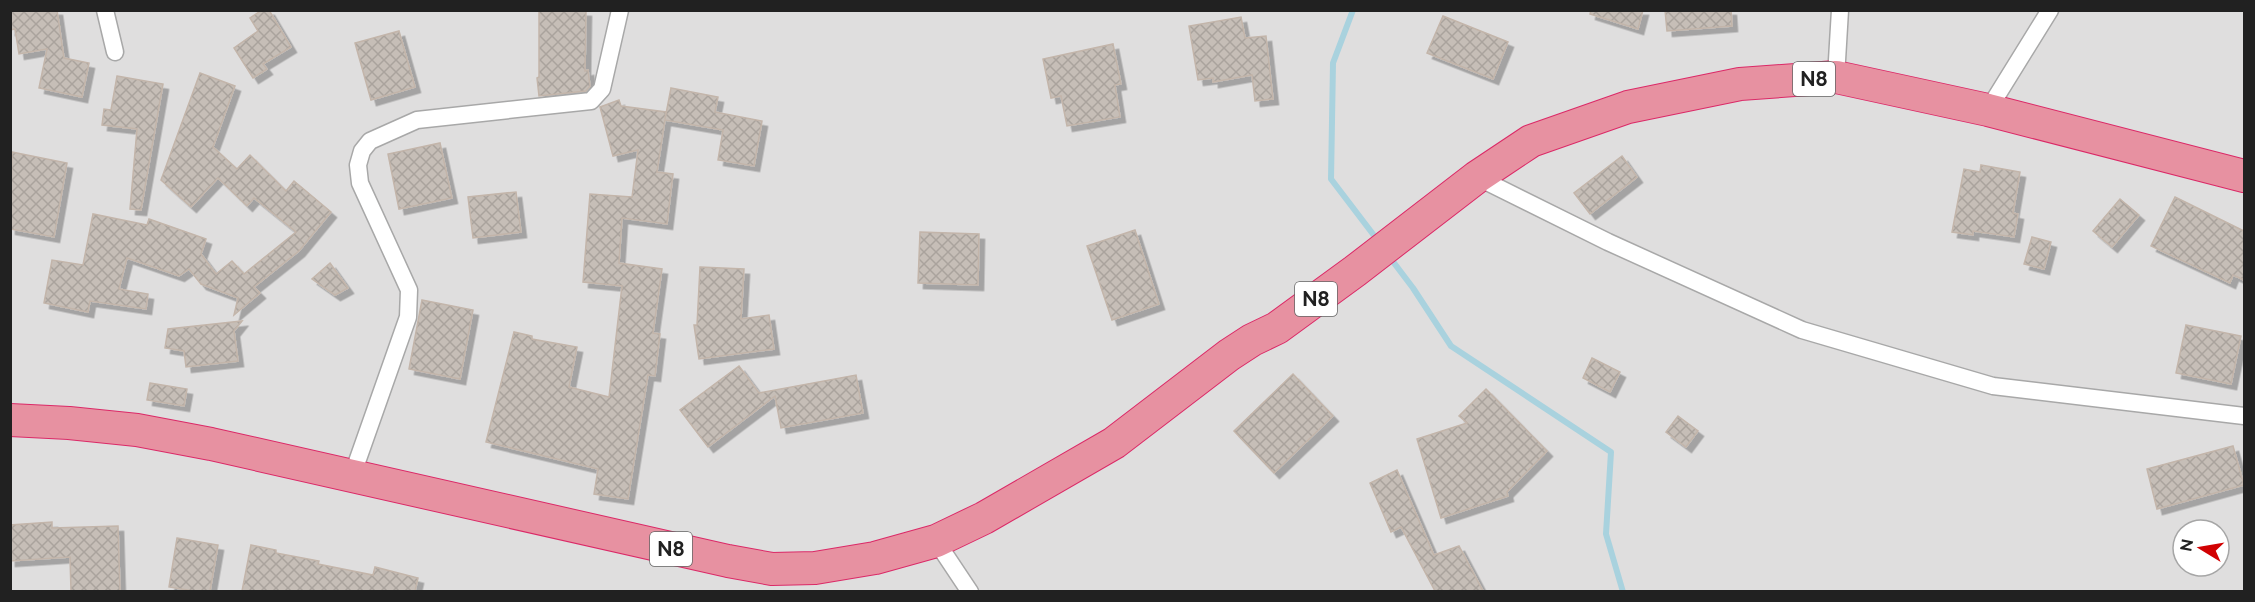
<svg xmlns="http://www.w3.org/2000/svg" width="2255" height="602" viewBox="0 0 2255 602" font-family="Raleway,sans-serif">
  <style>
    .residential { fill: #dfdede; fill-rule: evenodd }
    .lines { fill: none; stroke-linecap: round; stroke-linejoin: round }
    .stream { stroke: #a9d2de; stroke-width: 6 }
    .building { fill: url(#building-cross-hatch); stroke: #c3b5aa; stroke-width: 1.5; filter: url(#shadow) }
    .street-casing { stroke: #a8a8a8; stroke-width: 19 }
    .highway-casing { stroke: #db2967; stroke-width: 34 }
    .street { stroke: #fff; stroke-width: 16 }
    .highway { stroke: #e791a1; stroke-width: 32 }
    .labels { text-anchor: middle; stroke-width: 5; stroke-linejoin: round; paint-order: stroke }
    .shield { fill: #fff; stroke: #646464; stroke-width: 1.5 }
    .shield-label { font-size: 20px; font-weight: bold; fill: #212121 }
  </style>
  <defs>
    <pattern id="building-cross-hatch" width="8" height="8" patternUnits="userSpaceOnUse" patternTransform="scale(1.5)"><rect width="8" height="8" fill="#c6beb7"/><path d="M0 0l8 8M0 8l8-8" fill="none" stroke="#aaa39d"/></pattern>
    <filter id="shadow"><feDropShadow dx="5.5" dy="5.5" stdDeviation="0" flood-color="#0004"/></filter>
  </defs>
  <rect width="100%" height="100%" fill="#f1eee8"/>
  <path class="residential" d="M10,11H2244V591H11ZM2183,530H2219V566H2183Z"/>
  <g class="lines">
    <g class="stream">
      <path d="M1353,10L1333,63L1331,179L1379,242"/>
      <path d="M1388,255L1413,288L1451,346L1611,452L1606,534L1623,592"/>
    </g>
  </g>
  <g class="building">
    <path d="M10,10H57L64,58L89,63L82,97L39,88L47,49L19,54L15,29L10,30Z"/>
    <path d="M262,10H269L291,47L263,64L267,69L253,78L234,48L258,31L250,18Z"/>
    <path d="M539,10L586,11L585,71L588,70L590,86L586,91L539,96L537,78L539,77Z"/>
    <path d="M1591,10H1643L1638,29L1590,14Z"/>
    <path d="M1665,10H1731L1732,26L1667,31Z"/>
    <path d="M1443,16L1508,42L1493,79L1427,53Z"/>
    <path d="M1241,17L1245,38L1266,36L1273,99L1255,101L1252,75L1213,82V78L1198,80L1189,26Z"/>
    <path d="M399,31L415,87L371,100L355,43Z"/>
    <path d="M1113,44L1121,84L1115,85L1120,117L1067,126L1061,96L1051,98L1043,59Z"/>
    <path d="M200,73L235,86L213,147L237,169L250,155L286,191L294,181L331,212L299,251L254,287L260,293L234,315L238,298L201,284L189,269L179,276L127,258L119,289L148,294L146,309L90,301L88,312L44,303L52,260L83,265L93,214L147,225L149,219L206,239L201,254L216,274L232,261L244,274L296,232L254,198L247,206L218,178L191,207L161,180Z"/>
    <path d="M117,76L163,84L141,210L130,209L137,129L102,125L104,109L111,110Z"/>
    <path d="M671,88L718,97L715,112L762,121L754,166L718,160L723,130L665,120L657,172L673,174L667,224L622,218L619,263L662,269L653,333L660,334L655,376L648,375L628,499L594,494L598,469L486,442L514,332L532,336V339L577,347L569,387L609,397L622,286L583,282L590,194L632,197L638,150L613,156L600,107L619,100L621,106L666,112L665,119Z"/>
    <path d="M440,143L452,198L399,209L388,154Z"/>
    <path d="M12,152L67,163L54,237L10,229Z"/>
    <path d="M1622,156L1637,177L1590,214L1574,193Z"/>
    <path d="M1981,165L2020,172L2013,213L2018,214L2014,237L1973,231V235L1952,232L1964,169L1980,172Z"/>
    <path d="M516,192L521,232L473,238L468,197Z"/>
    <path d="M2175,197L2244,231V280L2233,275L2230,283L2151,246Z"/>
    <path d="M2120,199L2139,215L2112,247L2093,231Z"/>
    <path d="M1135,230L1159,304L1112,320L1087,246Z"/>
    <path d="M920,232L979,234L978,285L918,283Z"/>
    <path d="M2032,237L2051,242L2044,269L2024,264Z"/>
    <path d="M330,263L348,288L335,295L312,279Z"/>
    <path d="M700,267L744,269L741,319L769,315L774,349L699,359L694,325H697Z"/>
    <path d="M422,300L473,310L460,379L409,369Z"/>
    <path d="M242,321L234,331L238,361L186,367L184,351L165,348L168,329Z"/>
    <path d="M2186,325L2241,336L2231,384L2176,373Z"/>
    <path d="M1592,358L1620,372L1610,392L1583,378Z"/>
    <path d="M739,366L759,393L856,375L863,413L781,428L775,396L708,447L680,410Z"/>
    <path d="M1293,374L1333,416L1274,473L1234,431Z"/>
    <path d="M150,383L187,389L184,406L147,400Z"/>
    <path d="M1486,389L1547,451L1507,492L1508,496L1441,518L1417,439L1467,423L1459,416Z"/>
    <path d="M1678,416L1698,431L1686,447L1666,432Z"/>
    <path d="M2233,446L2244,485L2157,509L2147,469Z"/>
    <path d="M1397,470L1434,555L1459,546L1483,591H1435L1401,527L1391,532L1370,483Z"/>
    <path d="M52,522V528L118,526L120,591H71L70,557L10,561V525Z"/>
    <path d="M177,538L218,545L210,591H193L169,587Z"/>
    <path d="M251,545L276,550V553L319,561L318,564L373,575L375,567L418,578L415,591H242Z"/>
  </g>
  <g class="lines">
    <g class="street-casing">
      <g id="street">
        <path d="M105,10L115,52"/>
        <path d="M1836,77L1840,10"/>
        <path d="M1988,110L2050,10"/>
        <path d="M1477,177L1608,242L1802,330L1993,386L2244,416"/>
        <path d="M352,476L408,317L409,290L360,183L358,165L362,151L370,141L417,120L591,101L602,89L620,10"/>
        <path d="M936,541L970,592"/>
      </g>
    </g>
    <g class="highway-casing">
      <path id="highway" d="M10,420L69,423L137,430L211,444L728,561L772,569L815,568L875,558L936,541L984,518L1114,443L1229,355L1252,340L1277,328L1355,271L1477,177L1531,141L1628,107L1740,84L1836,77L1988,110L2244,176"/>
    </g>
    <use href="#street" class="street"/>
    <use href="#highway" class="highway"/>
  </g>
  <g class="labels">
    <g class="shield">
      <rect x="1793" y="62" width="42" height="34" rx="4.5"/>
      <rect x="1295" y="282" width="42" height="34" rx="4.5"/>
      <rect x="650" y="532" width="42" height="34" rx="4.5"/>
    </g>
    <g class="shield-label">
      <text x="1814" y="86">N8</text>
      <text x="1316" y="306">N8</text>
      <text x="671" y="556">N8</text>
    </g>
  </g>
  <rect width="2255" height="602" fill="none" stroke="#212121" stroke-width="24"/>
  <g transform="translate(2201 548) rotate(281)"><circle r="28" fill="#ffffff" stroke="#a6a6a6" stroke-width="1.5"/>
  <path d="M0-4.5L10 22L0 15L-10 22Z" fill="#d10102"/>
  <text y="-9" font-size="16" font-weight="bold" text-anchor="middle" fill="#212121">N</text>
  </g>
</svg>
